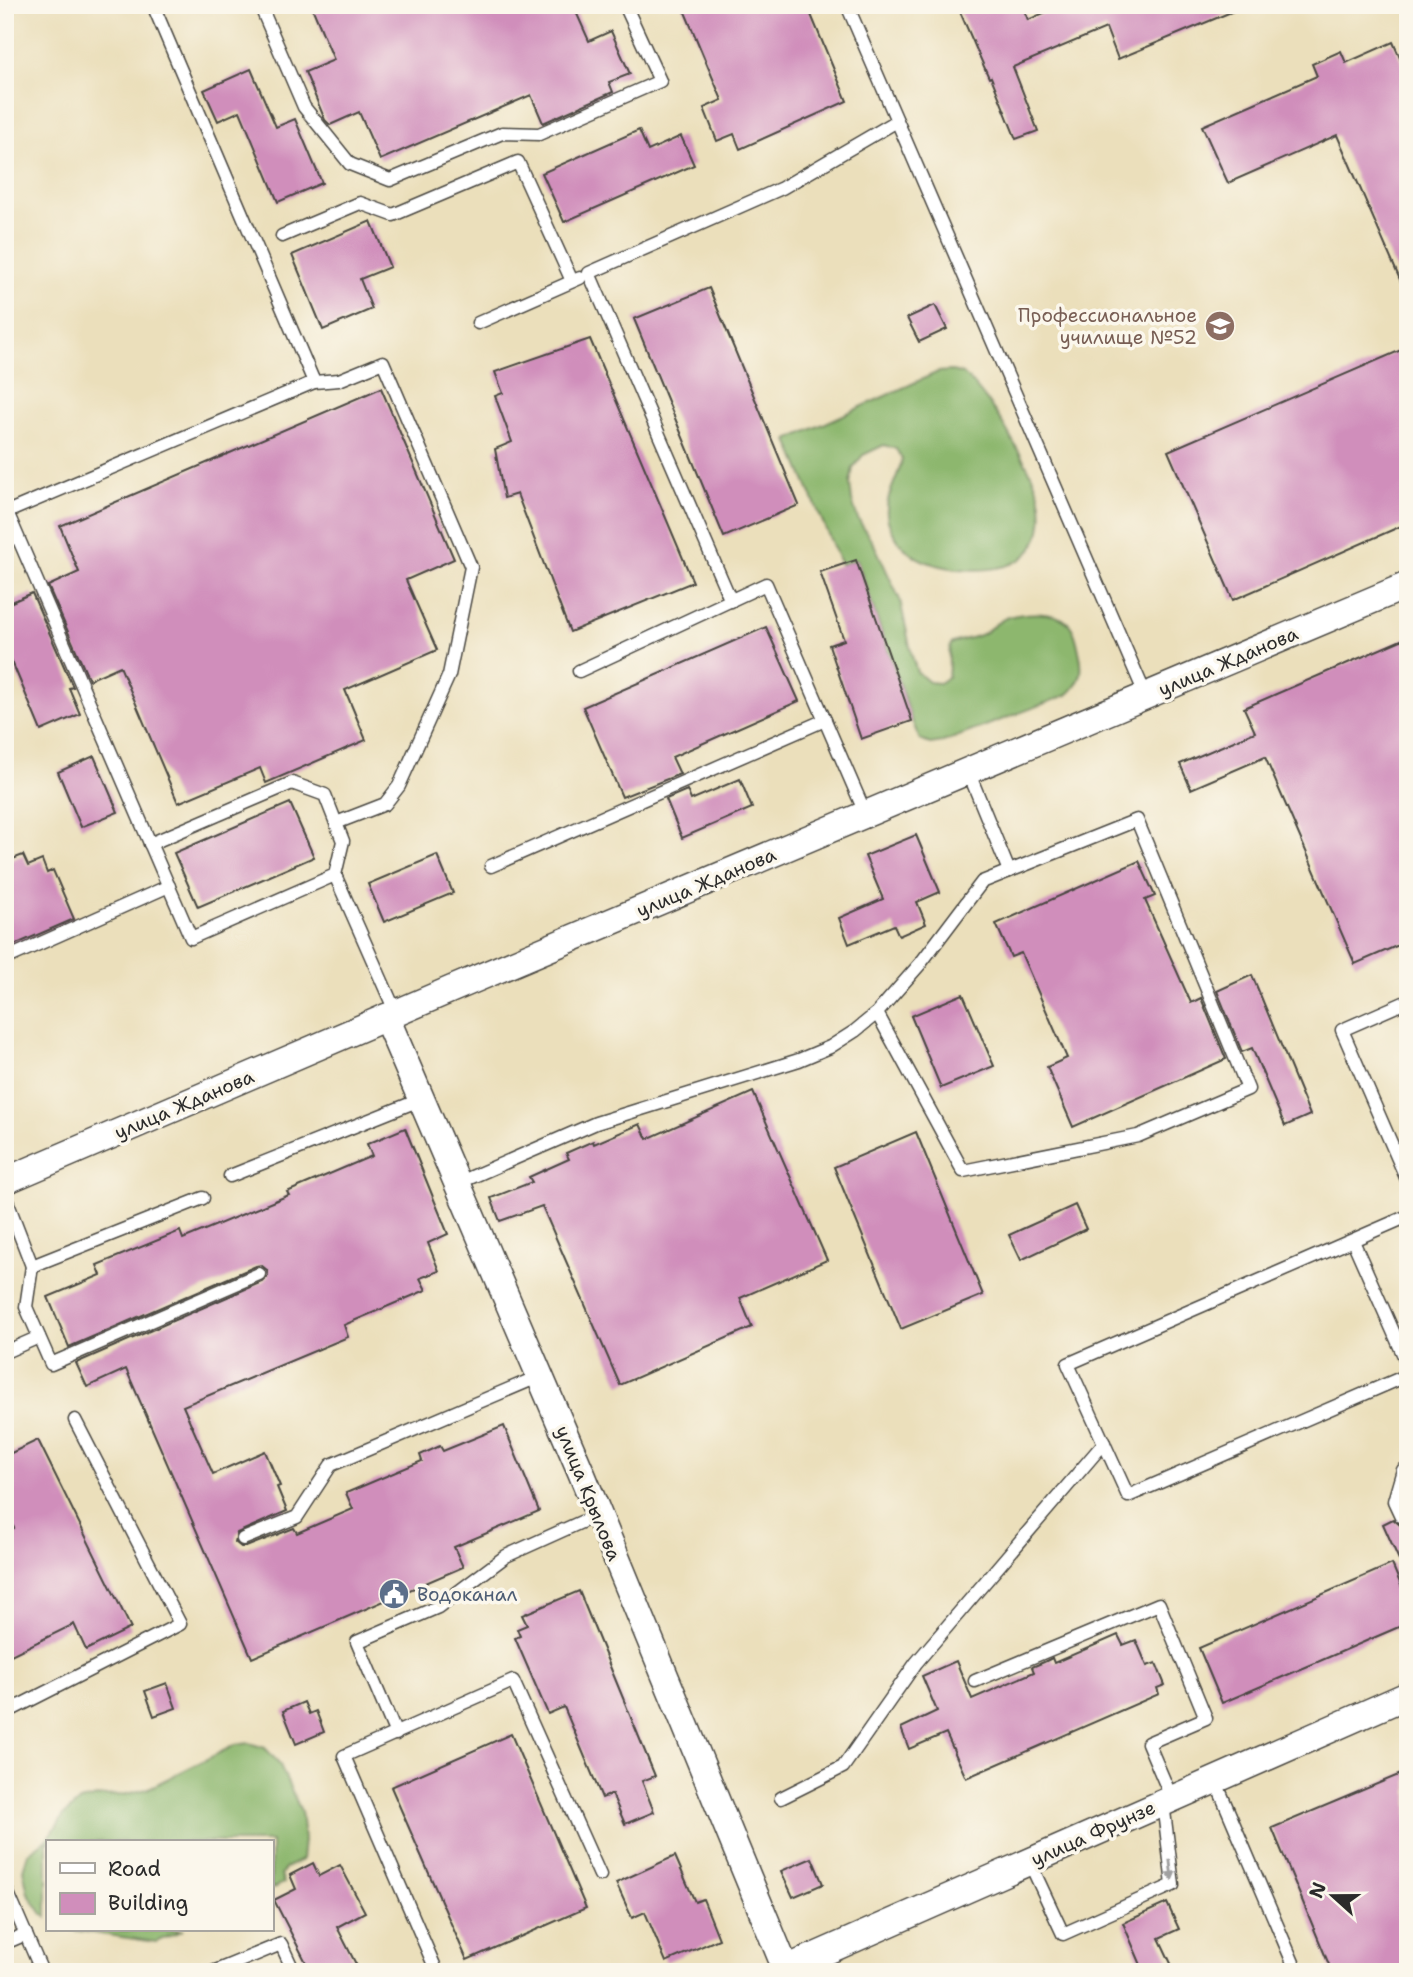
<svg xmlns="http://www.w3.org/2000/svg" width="1413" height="1977" viewBox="0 0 1413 1977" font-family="'Shantell Sans',sans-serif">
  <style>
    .forest { fill: #8db76e; stroke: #5c714c; stroke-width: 2 }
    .building { fill: #d08ebb }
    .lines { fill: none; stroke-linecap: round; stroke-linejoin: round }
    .lane-casing { stroke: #484641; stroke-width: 15 }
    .street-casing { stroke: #484641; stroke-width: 29 }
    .lane { stroke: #fff; stroke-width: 12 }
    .street { stroke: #fff; stroke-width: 26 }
    .oneway { fill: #a0a0a0 }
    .labels { text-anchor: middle; stroke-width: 7; stroke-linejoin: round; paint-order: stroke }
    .education-label { font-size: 19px; fill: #785e54; stroke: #fbf7ec; text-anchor: end }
    .street-label { font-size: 19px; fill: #2b2b2b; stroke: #fbf7ec }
    .service-label { font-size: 19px; fill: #4e5e75; stroke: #fbf7ec; text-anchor: start }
  </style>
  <rect width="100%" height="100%" fill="#fbf7ec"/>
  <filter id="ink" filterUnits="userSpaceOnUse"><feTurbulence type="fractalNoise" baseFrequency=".0143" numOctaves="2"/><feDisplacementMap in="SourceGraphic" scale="14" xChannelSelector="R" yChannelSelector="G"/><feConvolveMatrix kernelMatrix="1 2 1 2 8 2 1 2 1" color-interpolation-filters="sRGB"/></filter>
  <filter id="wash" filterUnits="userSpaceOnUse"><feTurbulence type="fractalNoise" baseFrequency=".00686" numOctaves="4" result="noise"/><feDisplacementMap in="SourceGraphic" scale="28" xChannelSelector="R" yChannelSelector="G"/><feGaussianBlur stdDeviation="1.57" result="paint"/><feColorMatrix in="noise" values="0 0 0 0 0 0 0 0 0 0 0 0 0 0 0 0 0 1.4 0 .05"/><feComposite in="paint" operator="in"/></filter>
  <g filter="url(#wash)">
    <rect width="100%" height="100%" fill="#ebdfbb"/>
    <g class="forest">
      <path d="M951,371C952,371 960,373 961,373C975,381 1002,421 1010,436C1021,456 1038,480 1041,504C1047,562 1006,573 958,569C942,567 920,562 908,551C899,544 888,527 887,515C885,494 899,478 902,459L896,449L884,445L863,455L853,468L850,483L852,501L858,519L876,548L900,600L912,656L917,672L929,682L939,683L948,677C950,665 947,656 951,644C961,639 972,639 982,634C991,629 998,620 1009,617C1024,612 1055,611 1067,622C1075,629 1077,642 1079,651C1084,670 1082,682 1067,695L943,742L930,744L920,740L912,721L857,560L841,565L788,440L938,372Z"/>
      <path d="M249,1743L265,1748L279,1763L301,1811L304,1840L302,1860L285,1868L281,1875L284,1883L271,1889V1842H47V1918L42,1914L28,1893L23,1869L28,1853L49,1837L64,1815L80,1801L102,1796L123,1795L147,1789L235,1745Z"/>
      <path d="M72,1930H183L156,1942Z"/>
    </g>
    <g id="blocks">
      <g class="building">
        <path d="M311,5H573L589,41L611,31L630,74L609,82L613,92L543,123L531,95L380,160L359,112L330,125L325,120L305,72L334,60Z"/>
        <path d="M682,5H807L847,101L740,149L734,134L717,141L704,108L722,100Z"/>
        <path d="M957,5H1022L1028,20L1062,5H1248L1118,59L1106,28L1013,67L1038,131L1016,139L991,77L989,78Z"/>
        <path d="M1393,42L1408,76V298L1337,135L1228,183L1202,126L1317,76L1312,64L1341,51L1346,63Z"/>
        <path d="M251,69L276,127L295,119L322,183L278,202L240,111L218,121L204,90Z"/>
        <path d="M639,130L648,151L681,136L694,165L564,222L542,173Z"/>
        <path d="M371,221L390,267L360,279L372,309L323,330L292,255Z"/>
        <path d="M709,288L799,505L724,537L634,319Z"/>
        <path d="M935,305L947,329L919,342L907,318Z"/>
        <path d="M590,339L693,582L570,632L517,494L504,498L495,449L512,442L495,396L503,393L495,372Z"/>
        <path d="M1408,347V523L1233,600L1168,451Z"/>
        <path d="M381,388L454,559L406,580L437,650L345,690L366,740L266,783L260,768L178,803L120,666L89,680L48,586L79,572L60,526Z"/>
        <path d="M856,560L912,721L861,739L829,645L844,640L820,572Z"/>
        <path d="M32,593L73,687L69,688L80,714L41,731L5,645V605Z"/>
        <path d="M766,627L799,701L672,757L680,774L622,797L583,707Z"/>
        <path d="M1408,637V941L1355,964L1265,757L1191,789L1180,764L1255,732L1244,708Z"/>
        <path d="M94,756L118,812L81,827L58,772Z"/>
        <path d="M740,779L752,808L682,838L666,799L687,790L691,800Z"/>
        <path d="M290,803L314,857L198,907L174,853Z"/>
        <path d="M916,835L940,892L917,902L926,924L899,936L894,925L849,944L839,918L883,899L865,856Z"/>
        <path d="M23,855L28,866L42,860L47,873L53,870L74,919L5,949V862Z"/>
        <path d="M437,855L453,893L384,922L368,884Z"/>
        <path d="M1139,861L1155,896L1145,900L1191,1003L1201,998L1226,1059L1073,1127L1047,1067L1067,1058L1021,953L1011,957L996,924Z"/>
        <path d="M1252,975L1310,1115L1285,1126L1252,1048L1242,1052L1217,991Z"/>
        <path d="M963,994L994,1066L941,1088L911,1016Z"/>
        <path d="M753,1092L827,1260L740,1298L752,1327L620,1385L542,1206L500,1221L491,1198L532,1182L529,1177L569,1159L566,1153L593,1141L594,1144L640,1124L647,1139Z"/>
        <path d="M405,1128L448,1234L428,1243L439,1271L420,1278L426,1290L344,1325L348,1337L183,1406L213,1474L265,1451L280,1486L277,1487L287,1511L237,1533L235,1542L241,1547H246L294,1528L297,1533L353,1509L346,1493L422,1461L420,1455L440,1446L443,1451L504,1426L539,1511L454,1547L463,1567L252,1658L126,1369L87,1387L76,1363L262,1282L268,1276L267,1270L261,1265L256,1266L69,1347L48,1297L101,1275L97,1265L180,1231L183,1239L289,1195L287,1192L372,1156L367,1144Z"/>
        <path d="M916,1132L983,1295L901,1329L834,1167Z"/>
        <path d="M1075,1205L1086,1229L1021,1260L1009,1235Z"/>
        <path d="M38,1440L131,1628L86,1650L74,1624L5,1658V1533L14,1528L5,1510V1456Z"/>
        <path d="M1393,1519L1400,1525L1408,1521V1580L1383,1524Z"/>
        <path d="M1392,1564L1408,1602V1623L1222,1703L1199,1648Z"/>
        <path d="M579,1591L655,1776L642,1781L654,1812L625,1824L612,1794L602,1798L564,1707L548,1714L515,1638L520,1636L517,1629L527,1625L522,1615Z"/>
        <path d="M1118,1635L1123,1645L1136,1640L1147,1666L1156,1663L1165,1685L1157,1688L1159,1694L966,1778L946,1733L909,1749L901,1728L937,1711L922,1676L956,1661L972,1699L1034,1672L1032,1667L1044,1662L1052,1658L1054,1663Z"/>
        <path d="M167,1683L176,1708L154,1716L145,1691Z"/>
        <path d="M304,1702L309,1714L316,1711L324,1732L296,1744L283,1711Z"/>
        <path d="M511,1734L586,1908L467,1960L391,1787Z"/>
        <path d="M1408,1771V1972H1332L1272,1828Z"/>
        <path d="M675,1856L695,1902L703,1899L719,1939L666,1962L645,1912L632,1918L616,1883Z"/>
        <path d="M812,1858L823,1884L793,1897L781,1871Z"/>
        <path d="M313,1863L319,1876L340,1865L365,1912L337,1927L360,1972H311L274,1900L296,1889L290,1875Z"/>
        <path d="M1167,1903L1179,1929L1159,1938L1175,1972H1144L1123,1923Z"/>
      </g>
    </g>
  </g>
  <g filter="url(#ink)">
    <use href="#blocks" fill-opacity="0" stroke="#484641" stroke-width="2"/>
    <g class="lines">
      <g class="lane-casing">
        <g id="lane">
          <path d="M260,5L304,107L350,164L390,180L502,133L539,134L660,81L625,5"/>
          <path d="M847,5L1146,696"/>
          <path d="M282,236L360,203L393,215L518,162L572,281"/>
          <path d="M478,323L580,278"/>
          <path d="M314,382L339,380L383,362L471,567L449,675L399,786L385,804L336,823"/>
          <path d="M7,512L314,382L153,5"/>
          <path d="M5,513L7,512L191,938L335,875L396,1013"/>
          <path d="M731,601L589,273L782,188L897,121"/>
          <path d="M579,671L766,584L866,815"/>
          <path d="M968,771L1009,871"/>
          <path d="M150,844L292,783L325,795L343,841L335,875"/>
          <path d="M491,866L825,720"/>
          <path d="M5,959L169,886"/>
          <path d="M1408,1001L1342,1030L1408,1182"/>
          <path d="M230,1176L422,1099"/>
          <path d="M458,1183L596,1123L799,1060L830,1047L855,1031L877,1013L920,964L982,882L1137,820L1248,1089L1138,1136L963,1171L877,1013"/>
          <path d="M5,1196L32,1266L203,1198"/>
          <path d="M1408,1216L1068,1364L1128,1496L1408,1375"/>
          <path d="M1353,1241L1408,1365"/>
          <path d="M32,1266L26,1307L51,1364L259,1274"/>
          <path d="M5,1352L39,1337"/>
          <path d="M1401,1516L1394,1501L1403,1470L1408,1468"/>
          <path d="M243,1539L297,1517L331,1465L540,1376"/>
          <path d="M975,1681L1159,1604L1206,1718L1148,1743L1172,1799"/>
          <path d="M5,1713L180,1624L75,1420"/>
          <path d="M396,1734L357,1642L438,1607L506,1556L599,1514"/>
          <path d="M1215,1780L1297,1972"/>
          <path d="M781,1798L843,1767L916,1663L1104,1443"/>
          <path d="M1029,1861L1063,1934L1173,1885L1163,1803"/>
          <path d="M5,1891H7L42,1972"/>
          <path d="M5,1943L26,1934"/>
          <path d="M213,1972L281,1944L294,1972"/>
          <path d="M437,1972L344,1756L513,1681L600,1875"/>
        </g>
      </g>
      <g class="street-casing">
        <g id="street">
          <path d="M386,1017L581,1472L787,1972"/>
          <path d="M5,1181L452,989L1408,585"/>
          <path d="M779,1972L1408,1695"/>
        </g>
      </g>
      <use href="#lane" class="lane"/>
      <use href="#street" class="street"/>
    </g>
    <defs><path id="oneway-solid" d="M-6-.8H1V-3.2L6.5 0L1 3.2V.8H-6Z" transform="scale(1.75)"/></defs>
    <use class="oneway" href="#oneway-solid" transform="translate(1171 1870) rotate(83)"/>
  </g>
  <defs>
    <g id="university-disc" transform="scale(1.575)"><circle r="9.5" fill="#8d6e63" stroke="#fbf7ec"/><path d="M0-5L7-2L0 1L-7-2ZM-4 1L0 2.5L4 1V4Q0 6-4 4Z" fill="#fff"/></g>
    <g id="civic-disc" transform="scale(1.575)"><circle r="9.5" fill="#5c6f8a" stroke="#fbf7ec"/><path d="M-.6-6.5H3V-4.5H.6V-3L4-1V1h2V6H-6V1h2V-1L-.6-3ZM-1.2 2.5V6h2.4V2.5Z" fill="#fff"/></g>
  </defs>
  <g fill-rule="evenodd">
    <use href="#university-disc" x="1220" y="326"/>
    <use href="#civic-disc" x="394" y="1594"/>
  </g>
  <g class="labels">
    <g class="education-label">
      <text x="1197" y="322">Профессиональное<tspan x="1197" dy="22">училище №52</tspan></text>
    </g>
    <g class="street-label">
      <text transform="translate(1228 661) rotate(-23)" y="7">улица Жданова</text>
      <text transform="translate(706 882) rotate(-23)" y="7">улица Жданова</text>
      <text transform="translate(184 1104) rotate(-23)" y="7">улица Жданова</text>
      <text transform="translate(589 1493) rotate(68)" y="7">улица Крылова</text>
      <text transform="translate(1093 1833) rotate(-24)" y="7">улица Фрунзе</text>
    </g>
    <g class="service-label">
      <text x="417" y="1601">Водоканал</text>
    </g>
  </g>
  <rect width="1413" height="1977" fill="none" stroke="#fbf7ec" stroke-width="28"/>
  <rect x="46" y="1840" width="228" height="91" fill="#fbf7ec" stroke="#a8a59f" stroke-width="2"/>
  <rect x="60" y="1863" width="35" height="10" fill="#ffffff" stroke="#a8a59f" stroke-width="2"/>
  <text x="108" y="1876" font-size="21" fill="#2b2b2b">Road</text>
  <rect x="60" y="1893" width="35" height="21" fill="#d08ebb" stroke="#a8a59f" stroke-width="2"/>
  <text x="108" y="1910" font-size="21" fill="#2b2b2b">Building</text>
  <g transform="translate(1333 1896) rotate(291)" stroke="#fbf7ec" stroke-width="5" paint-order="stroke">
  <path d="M0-5L12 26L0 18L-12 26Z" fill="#2b2b2b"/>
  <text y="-10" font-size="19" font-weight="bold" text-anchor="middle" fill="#2b2b2b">N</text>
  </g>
</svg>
